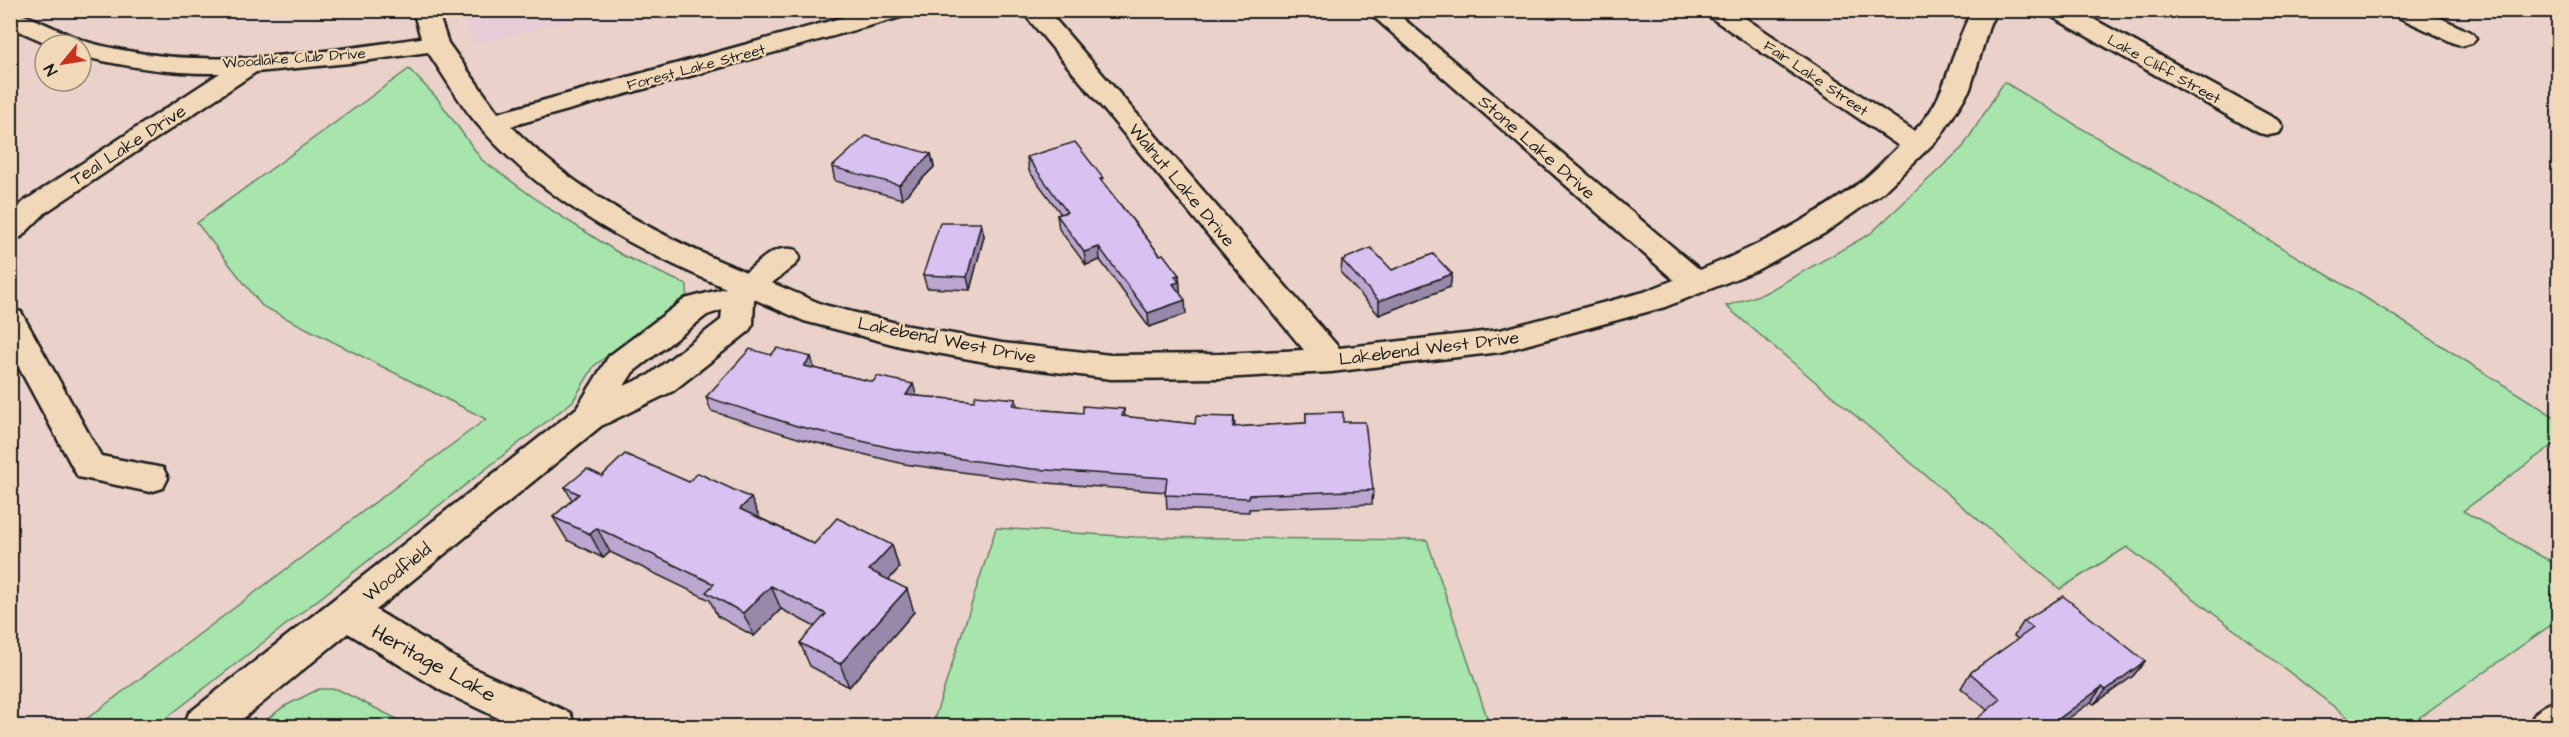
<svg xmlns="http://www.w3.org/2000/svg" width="2569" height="737" viewBox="0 0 2569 737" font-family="'Architects Daughter',sans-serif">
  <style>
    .built { fill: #e5ccd6 }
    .green { fill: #a8e5ac; stroke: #628064; stroke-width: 1.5 }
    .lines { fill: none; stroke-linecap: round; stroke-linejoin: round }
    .minor-casing { stroke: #1c1c1c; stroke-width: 5 }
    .secondary-casing { stroke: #1c1c1c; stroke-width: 5 }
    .minor { fill: #f1d8b9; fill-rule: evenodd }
    .secondary { fill: #f1d8b9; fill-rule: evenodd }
    .wall { fill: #bba7d0; stroke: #1c1c1c; stroke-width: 1.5 }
    .shaded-wall { fill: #9888a9; stroke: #1c1c1c; stroke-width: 1.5 }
    .building { fill: #d9c2f2; stroke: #1c1c1c; stroke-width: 1.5 }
    .labels { text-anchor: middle; stroke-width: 4.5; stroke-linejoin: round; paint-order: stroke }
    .far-street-label { font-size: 15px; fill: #1c1c1c; stroke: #f1d8b9 }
    .street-label { font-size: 18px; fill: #1c1c1c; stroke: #f1d8b9 }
    .near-street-label { font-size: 21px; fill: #1c1c1c; stroke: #f1d8b9 }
  </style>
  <rect width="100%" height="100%" fill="#ead1ca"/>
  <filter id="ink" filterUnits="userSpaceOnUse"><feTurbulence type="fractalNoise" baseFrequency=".0167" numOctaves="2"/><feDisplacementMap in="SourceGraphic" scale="12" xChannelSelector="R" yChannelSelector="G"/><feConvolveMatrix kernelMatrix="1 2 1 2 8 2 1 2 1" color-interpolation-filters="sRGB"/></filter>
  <g filter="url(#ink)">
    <path class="built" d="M460,11H605L474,45Z"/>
    <g class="green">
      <path d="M409,69L437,98L482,160L551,210L622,255L687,285V295L594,366L573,401L156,726H77L486,419L262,306L197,223Z"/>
      <path d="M2004,82L2361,295L2558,419V441L2463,511L2558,566V620L2407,726H2359L2127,547L2060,589L1726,306L1765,293L1870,234L1963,147Z"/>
      <path d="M996,528L1135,537L1427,540L1490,726H932Z"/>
      <path d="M319,689H337L411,726H259L283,707Z"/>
    </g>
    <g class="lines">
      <g class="minor-casing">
        <g id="minor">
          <path d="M413,10H437L448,43L498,113L870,10H911L908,15L511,126C577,193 660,237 746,272C762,260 774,244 796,250L800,257L796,264L772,283L824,305L904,325L1002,343L1111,355L1221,354L1304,350L1021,10H1047L1339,348L1500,330L1644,292L1674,280L1366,10H1393L1700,270C1757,247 1813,218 1862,181C1875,171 1887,157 1899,146L1707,15L1704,10H1733L1914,131C1950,97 1949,50 1973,10H1998L1990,23L1970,89L1940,137L1883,192L1825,233L1755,271L1665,307L1500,352L1331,372L1221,378L1111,379L1002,365L904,347L804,321L754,299L753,324L748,332L673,391L601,426L376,610L470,667L570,713L575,726H515L442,691L348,633L234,726H184L189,713L577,408L609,356L685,299L726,288C634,249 539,199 474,120C457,99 443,74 428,52L349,63L256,72L46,212L21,237L10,239V213L26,200L220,73C172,74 127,67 81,56V45H51L10,27V11C35,17 58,31 82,40C94,45 109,47 122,50C219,69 323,52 421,38ZM722,310L721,320L649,375L624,386L633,372L707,315Z"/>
          <path d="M2046,10H2077L2279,121L2283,127L2279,133L2269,135L2259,133L2049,15Z"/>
          <path d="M2391,10H2424L2472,33L2476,38L2472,43L2463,46L2454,43L2394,15Z"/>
          <path d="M10,309L21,312L101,456L163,468L168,478L163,488L150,492L78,477L10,351Z"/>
        </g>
      </g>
      <g class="secondary-casing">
        <path id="secondary" d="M2558,700V726H2529C2534,711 2542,706 2558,700Z"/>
      </g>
      <use href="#minor" class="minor"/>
      <use href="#secondary" class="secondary"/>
    </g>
    <g class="wall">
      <path d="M931,154L934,167L902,199L835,181L832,167Z"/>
      <path d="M1027,157L1104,184L1160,255L1179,275L1180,293L1186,314L1149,327L1100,260L1086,265L1059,229L1057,215L1061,214L1029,171Z"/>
      <path d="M981,223L984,236L970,290L927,288L923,275Z"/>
      <path d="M1342,260L1392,270L1452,274L1450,287L1379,315L1341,273Z"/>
      <path d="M771,355L811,357L814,368L873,382L913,384L916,396L974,401L1016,399L1017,406L1044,410L1083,413L1124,409L1125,417L1195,424L1234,417L1235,427L1306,423V413L1343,422L1373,490L1372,504L1249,509V512L1167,509L1166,492L1034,482L904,464L801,439L711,411L706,397Z"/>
      <path d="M602,476L760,518L814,544L892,545L899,568L888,580L914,612L849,687L810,666L800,643L815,627L781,609L754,636L717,616L710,600L610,552L603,558L567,540L553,517L572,500L565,487Z"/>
      <path d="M2024,621L2145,661L2133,676L2094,704L2091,702L1987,710L1961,688L1970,673L2018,639L2014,636Z"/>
    </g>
    <g class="shaded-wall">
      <path d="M931,154L934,167L902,199L899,185Z"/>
      <path d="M981,223L984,236L970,290L967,277Z"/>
      <path d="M1099,247L1100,260L1086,265L1084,252Z"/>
      <path d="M1452,274L1450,287L1379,315V301Z"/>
      <path d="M1179,275L1180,288V296L1173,284L1175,276Z"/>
      <path d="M1185,300L1186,314L1149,327L1148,313Z"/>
      <path d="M811,357L815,371L804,366Z"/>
      <path d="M913,384L917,397L906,395Z"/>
      <path d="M751,498L761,521L740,509Z"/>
      <path d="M597,528L610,552L603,558L590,534Z"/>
      <path d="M892,545L899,568L877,593L869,570Z"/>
      <path d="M771,586L781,609L754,636L743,613Z"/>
      <path d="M907,589L914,612L849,687L840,664Z"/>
      <path d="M2145,661L2133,676L2094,704L2106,690Z"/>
      <path d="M2102,687L2091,702L2058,726H2049Z"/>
    </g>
    <g class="building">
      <path d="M866,136L931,154L899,185L832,167Z"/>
      <path d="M1075,142L1103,178L1100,179L1160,255L1163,254L1179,275L1175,276L1179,282L1173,284L1185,300L1148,313L1099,247L1084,252L1057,215L1067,212L1027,157Z"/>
      <path d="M940,223H981L967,277L923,275Z"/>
      <path d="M1371,248L1392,270L1433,254L1452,274L1379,301L1342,260Z"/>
      <path d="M777,348L811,357L804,366L873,382L877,376L913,384L906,395L974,401L976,395L1016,399L1013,405L1044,410L1083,413V406L1124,409L1122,416L1195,424L1196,416L1234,417L1233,427L1306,423V413L1343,412V422H1365L1373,490L1249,495V498L1165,495L1167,478L1032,469L900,450L797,426L706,397L750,349L771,355Z"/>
      <path d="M625,454L689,482L698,473L751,498L740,509L814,544L837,518L892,545L869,570L907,589L840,664L800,643L826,614L771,586L743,613L706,592L714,584L597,528L590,534L553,517L579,494L565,487L587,469L602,476Z"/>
      <path d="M2063,596L2145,661L2106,690L2102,687L2049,726H1968L2001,699L1970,673L2033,628L2024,621Z"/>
    </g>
  </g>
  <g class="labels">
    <g class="far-street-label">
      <text transform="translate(294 58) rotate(-4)" y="5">Woodlake Club Drive</text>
      <text transform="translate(696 67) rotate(-15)" y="5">Forest Lake Street</text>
      <text transform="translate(2164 69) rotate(29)" y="5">Lake Cliff Street</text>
      <text transform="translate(1816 78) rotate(34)" y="5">Fair Lake Street</text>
    </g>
    <g class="street-label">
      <text transform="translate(128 145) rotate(-33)" y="6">Teal Lake Drive</text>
      <text transform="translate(1537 147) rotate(41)" y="6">Stone Lake Drive</text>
      <text transform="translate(1182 185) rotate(50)" y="6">Walnut Lake Drive</text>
      <text transform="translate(947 340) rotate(11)" y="6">Lakebend West Drive</text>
      <text transform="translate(1429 348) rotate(-7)" y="6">Lakebend West Drive</text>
      <text transform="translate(397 572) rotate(-39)" y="6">Woodfield</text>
    </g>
    <g class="near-street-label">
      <text transform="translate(434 663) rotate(29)" y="7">Heritage Lake</text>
    </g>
  </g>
  <rect width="2569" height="737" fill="none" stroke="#f1d8b9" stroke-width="36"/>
  <rect x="18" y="18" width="2533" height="701" fill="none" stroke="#1c1c1c" stroke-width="2" filter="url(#ink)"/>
  <g transform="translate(63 63) rotate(240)"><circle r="28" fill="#f1d8b9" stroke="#9c8d7a" stroke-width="1.5"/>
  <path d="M0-4.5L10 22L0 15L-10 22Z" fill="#c8321e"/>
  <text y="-9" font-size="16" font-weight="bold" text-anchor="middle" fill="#1c1c1c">N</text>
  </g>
</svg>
